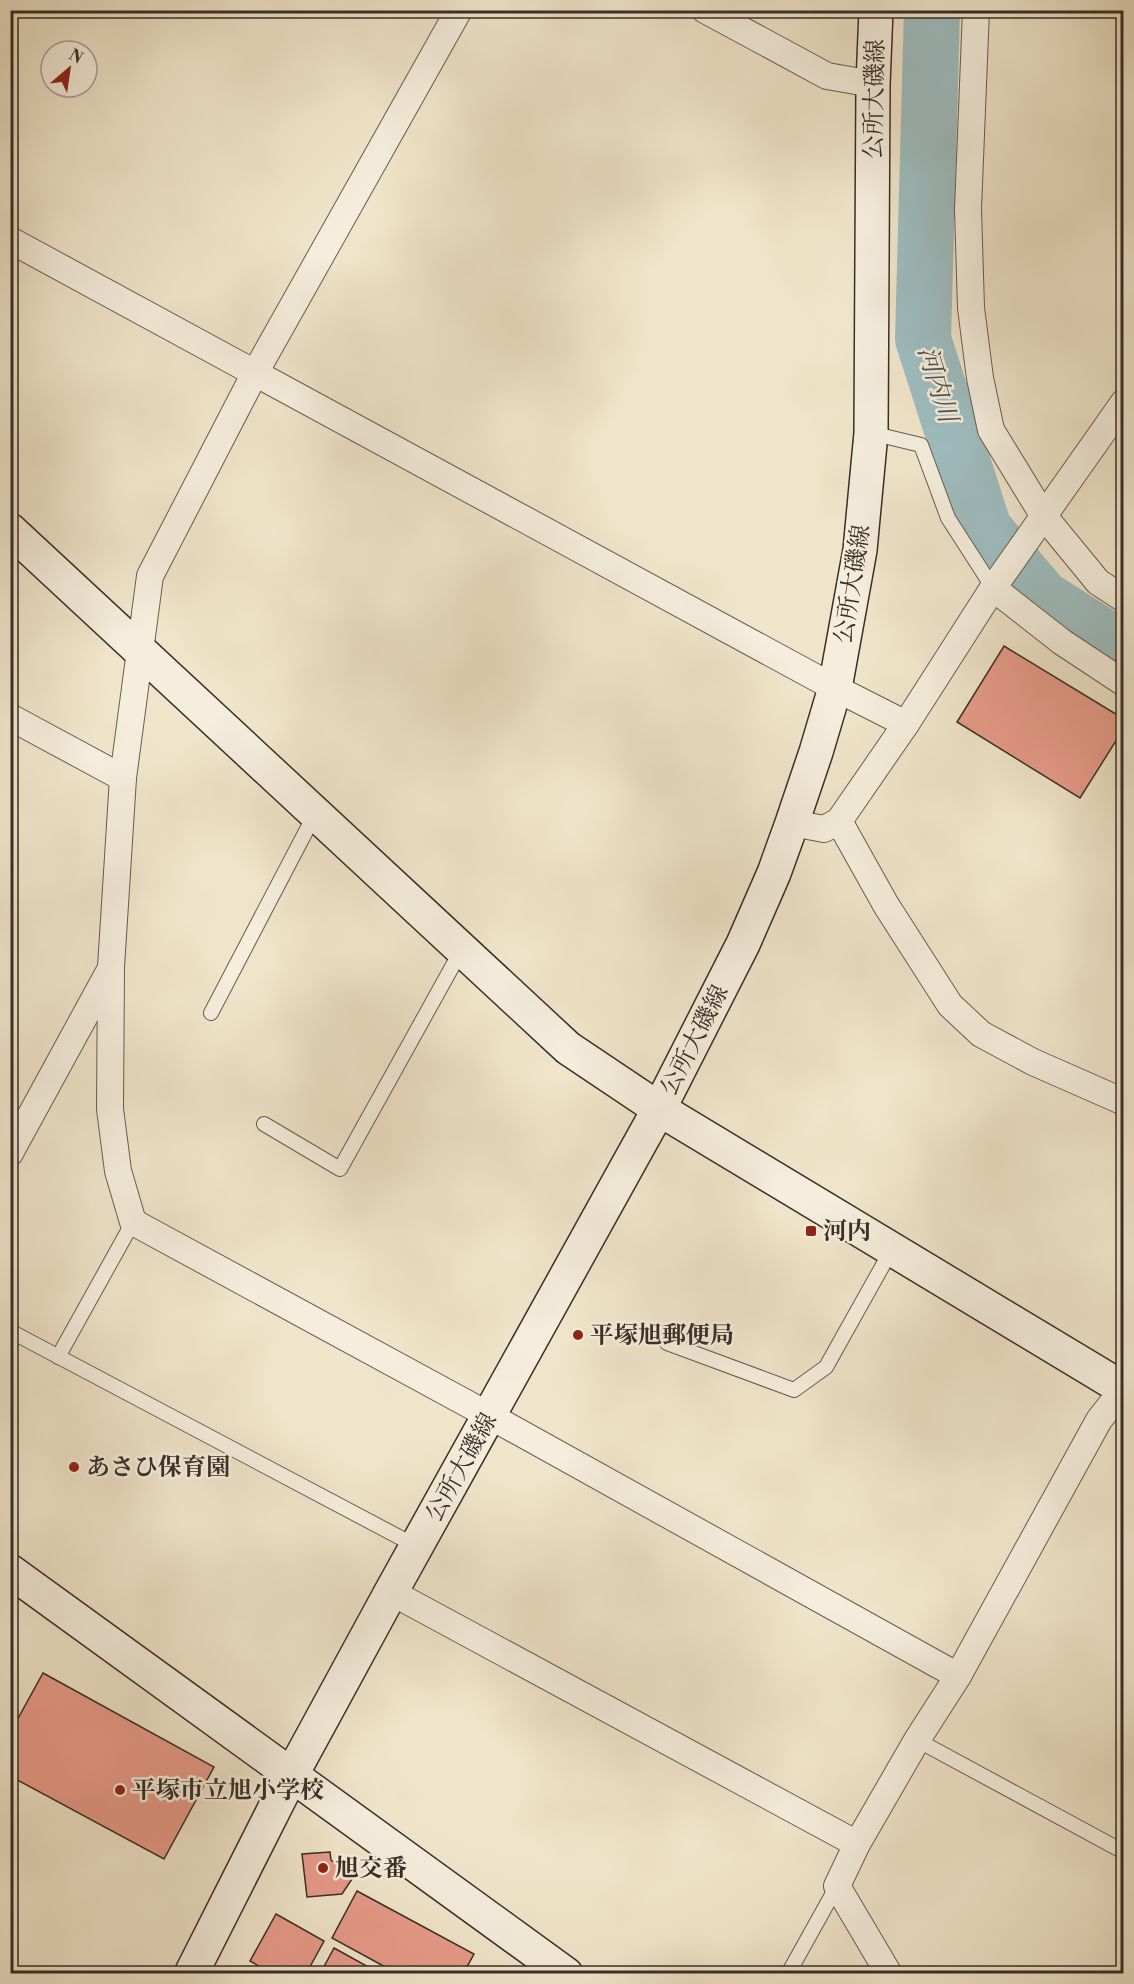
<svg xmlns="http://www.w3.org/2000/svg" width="1134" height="1984" viewBox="0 0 1134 1984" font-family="'Libre Bodoni','Noto Serif JP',serif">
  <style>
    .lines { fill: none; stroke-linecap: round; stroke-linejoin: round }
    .river { stroke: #9ebdc0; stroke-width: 56 }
    .building { fill: #e79b89; stroke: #392e27; stroke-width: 1.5 }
    .lane-casing { stroke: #675c50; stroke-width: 16 }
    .street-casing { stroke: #675c50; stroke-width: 28 }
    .secondary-casing { stroke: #392e27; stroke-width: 36 }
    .lane { stroke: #f5eedd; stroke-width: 14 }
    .street { stroke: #f5eedd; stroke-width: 26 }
    .secondary { stroke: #f5eedd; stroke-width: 33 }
    .poi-dot { fill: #8f2418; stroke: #f5eedd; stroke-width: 2 }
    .labels { text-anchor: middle; stroke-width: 5; stroke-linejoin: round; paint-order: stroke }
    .street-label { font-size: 24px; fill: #392e27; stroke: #f5eedd }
    .poi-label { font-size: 24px; font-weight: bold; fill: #392e27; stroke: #f5eedd; text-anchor: start }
    .water-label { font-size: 26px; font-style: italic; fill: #52524d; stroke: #f5eedd }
  </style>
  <rect width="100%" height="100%" fill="#f0e5cb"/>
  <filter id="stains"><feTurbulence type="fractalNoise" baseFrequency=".00333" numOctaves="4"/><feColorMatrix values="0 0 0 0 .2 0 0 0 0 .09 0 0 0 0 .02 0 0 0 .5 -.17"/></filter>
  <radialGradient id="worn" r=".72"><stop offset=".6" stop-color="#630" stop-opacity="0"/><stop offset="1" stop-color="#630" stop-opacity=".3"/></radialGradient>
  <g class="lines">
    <path class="river" d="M932,10L923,339L984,529L1042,598L1124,650"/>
  </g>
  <g class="building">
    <path d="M1004,646L1124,719V728L1080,798L957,722Z"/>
    <path d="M43,1673L214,1767L164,1859L10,1776V1733Z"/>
    <path d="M330,1852L331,1860L354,1876L342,1894L307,1897L302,1854Z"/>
    <path d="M357,1891L474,1954L463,1974H398L332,1938Z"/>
    <path d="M276,1914L324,1941L306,1974H273L250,1961Z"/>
    <path d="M334,1948L374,1970L372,1974H320Z"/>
  </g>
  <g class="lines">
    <g class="lane-casing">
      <g id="lane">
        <path d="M871,433L921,445L948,518L993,588"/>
        <path d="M211,1013L315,814"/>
        <path d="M264,1124L340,1169L462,949"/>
        <path d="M10,1331L416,1546"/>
        <path d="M667,1343L794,1390L826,1367L892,1249"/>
        <path d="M58,1357L133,1222"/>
        <path d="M917,1740L1124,1852"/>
        <path d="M788,1974L837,1886"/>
      </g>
    </g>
    <g class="street-casing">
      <g id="street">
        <path d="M459,10L255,373L150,576L123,778L111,967L110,1109L118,1171L133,1222L490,1416L958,1676"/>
        <path d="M705,10L827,76L873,84"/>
        <path d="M976,10L968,209L971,308L980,378L991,430L1043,515L1098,582L1124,599"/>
        <path d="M10,240L835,688L906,724L993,588L1124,402"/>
        <path d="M993,588L1062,642L1124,683"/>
        <path d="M10,717L123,778"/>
        <path d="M839,821L886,905L950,1005L981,1034L1033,1062L1124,1102"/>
        <path d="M792,823L824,829L839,821L906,724"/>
        <path d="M10,1153L110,970"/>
        <path d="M391,1592L857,1844"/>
        <path d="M889,1974L837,1886L857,1844L917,1740L958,1676L1099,1420L1124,1388"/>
      </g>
    </g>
    <g class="secondary-casing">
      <g id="secondary">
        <path d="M10,530L568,1048L659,1109L1124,1389"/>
        <path d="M10,1571L566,1974"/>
        <path d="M191,1974L292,1774L391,1592L659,1109L743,944L774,873L792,823L816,752L835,688L860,550L871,433L873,84L876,10"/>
      </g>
    </g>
    <use href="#lane" class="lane"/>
    <use href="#street" class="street"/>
    <use href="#secondary" class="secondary"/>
  </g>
  <g class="poi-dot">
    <rect x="805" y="1225" width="12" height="12" rx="3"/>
    <circle cx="578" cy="1335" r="6"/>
    <circle cx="74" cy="1467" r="6"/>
    <circle cx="120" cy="1790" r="6"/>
    <circle cx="323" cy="1868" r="6"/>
  </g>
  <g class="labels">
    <g class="street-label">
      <text transform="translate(874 99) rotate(-89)" y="8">公所大磯線</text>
      <text transform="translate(852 584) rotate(-81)" y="8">公所大磯線</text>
      <text transform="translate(694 1040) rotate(-63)" y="8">公所大磯線</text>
      <text transform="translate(461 1467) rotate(-61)" y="8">公所大磯線</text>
    </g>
    <g class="poi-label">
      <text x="823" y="1239">河内</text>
      <text x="590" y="1343">平塚旭郵便局</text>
      <text x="86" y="1475">あさひ保育園</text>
      <text x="132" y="1798">平塚市立旭小学校</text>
      <text x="335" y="1876">旭交番</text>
    </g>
    <g class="water-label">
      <text transform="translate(938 384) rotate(73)" y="9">河内川</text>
    </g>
  </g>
  <rect width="1134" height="1984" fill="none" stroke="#f0e5cb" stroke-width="36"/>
  <rect x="12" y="12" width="1110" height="1960" fill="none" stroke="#392e27" stroke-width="3"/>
  <rect x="18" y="18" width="1098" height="1948" fill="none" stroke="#392e27" stroke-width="1.5"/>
  <g transform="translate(69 69) rotate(29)"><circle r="28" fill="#f5eedd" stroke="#aaa194" stroke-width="1.5"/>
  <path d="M0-4.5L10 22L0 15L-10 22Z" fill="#8f2418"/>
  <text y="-9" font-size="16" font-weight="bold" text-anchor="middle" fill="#392e27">N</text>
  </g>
  <rect width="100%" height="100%" filter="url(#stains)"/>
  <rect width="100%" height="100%" fill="url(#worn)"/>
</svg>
